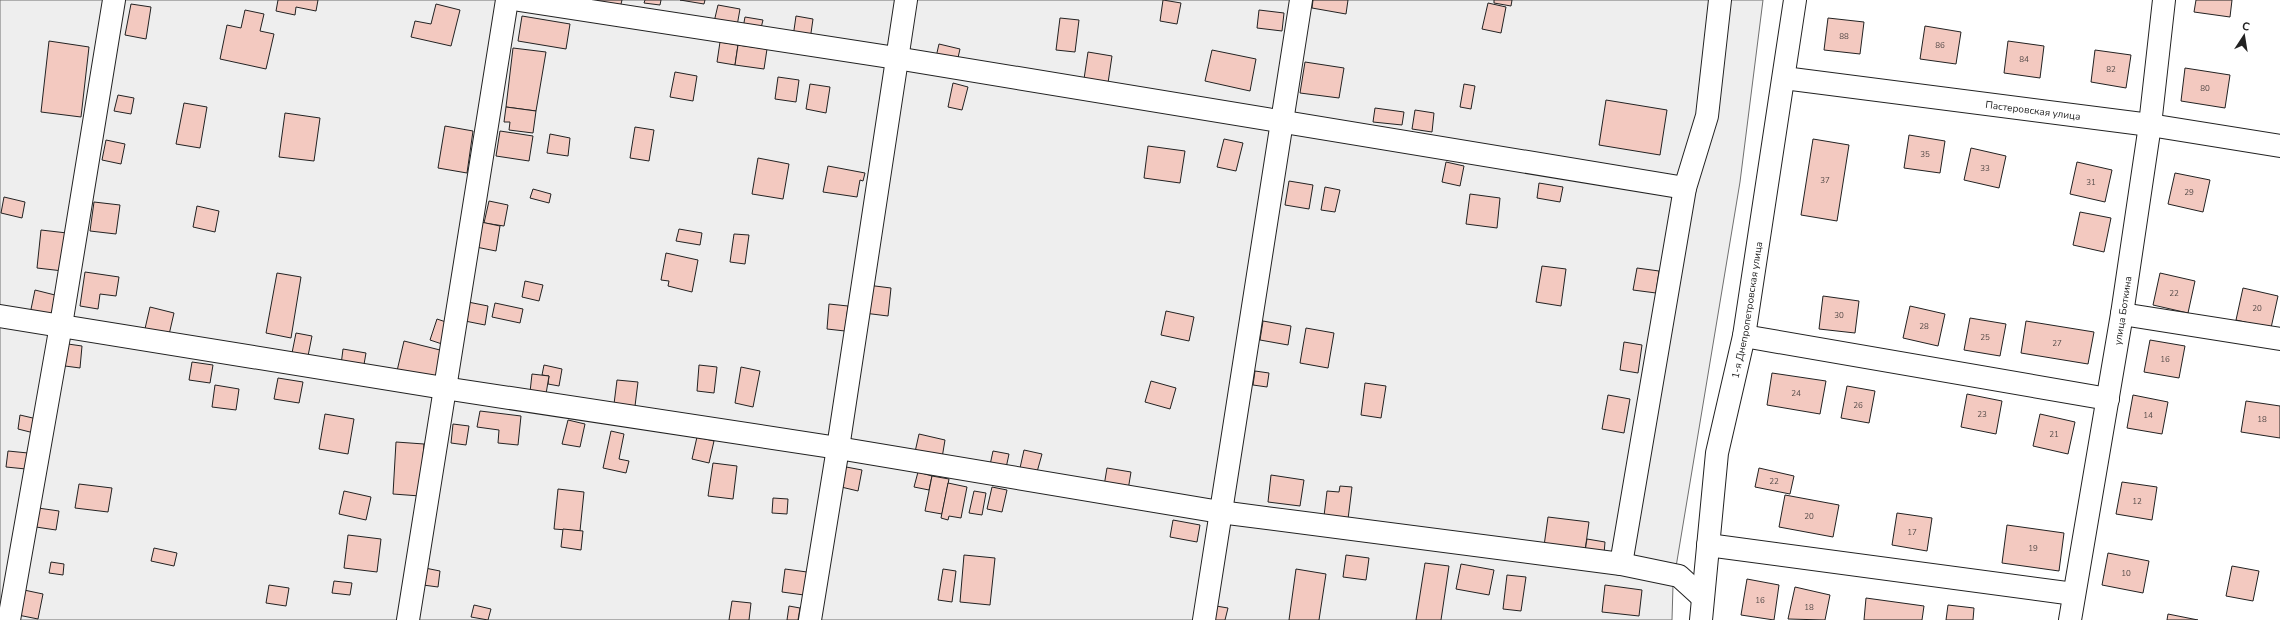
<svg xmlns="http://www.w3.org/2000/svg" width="2280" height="620" viewBox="0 0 2280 620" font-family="'Nunito Sans',sans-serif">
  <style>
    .green { fill: #eee; stroke: #6f6f6f }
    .building { fill: #f3c9c0; stroke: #222 }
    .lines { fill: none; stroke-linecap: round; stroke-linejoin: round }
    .minor-casing { stroke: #222; stroke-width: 24 }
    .minor { stroke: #fff; stroke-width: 22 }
    .labels { text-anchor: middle; stroke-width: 3; stroke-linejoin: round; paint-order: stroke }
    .number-label { font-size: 8px; fill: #564c4a }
    .street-label { font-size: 10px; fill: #222; stroke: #fff }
  </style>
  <rect width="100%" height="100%" fill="#fff"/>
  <path class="green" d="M0,0H1763L1740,182L1673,585L1672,620H0Z"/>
  <g class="building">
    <path d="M278,0H318L316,11L296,7L295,15L276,11Z"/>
    <path d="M591,0H622L620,8Z"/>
    <path d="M645,0H661L660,5L644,3Z"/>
    <path d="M680,0H705L704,4Z"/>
    <path d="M1163,0L1181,3L1177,24L1160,21Z"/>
    <path d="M1313,0H1348L1346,14L1312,8Z"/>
    <path d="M1494,0H1512L1511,6L1494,3Z"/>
    <path d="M2196,0H2232L2230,17L2194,12Z"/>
    <path d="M1488,3L1506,7L1501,33L1482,29Z"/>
    <path d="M131,4L151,7L146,39L125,35Z"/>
    <path d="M436,4L460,10L451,46L411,37L415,21L431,24Z"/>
    <path d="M718,5L740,9L737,26L714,22Z"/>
    <path d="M245,10L264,14L260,31L274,34L266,69L220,59L227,25L241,28Z"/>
    <path d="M1259,10L1284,13L1282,31L1257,28Z"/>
    <path d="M522,16L570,24L566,49L518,41Z"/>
    <path d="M796,16L813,19L810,40L793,37Z"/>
    <path d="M745,17L763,20L760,32L743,28Z"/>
    <path d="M1060,18L1079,20L1075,52L1056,50Z"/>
    <path d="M1828,18L1864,22L1860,54L1824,50Z"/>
    <path d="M1925,26L1961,32L1956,64L1920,59Z"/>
    <path d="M49,41L89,47L81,117L41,112Z"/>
    <path d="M2008,41L2044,46L2040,78L2004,73Z"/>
    <path d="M720,42L738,45L735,65L717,62Z"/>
    <path d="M939,44L960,49L957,62L936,57Z"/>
    <path d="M738,45L767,49L764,69L735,65Z"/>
    <path d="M513,48L546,52L536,111L506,107Z"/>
    <path d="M1212,50L1256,59L1250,91L1205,81Z"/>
    <path d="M2095,50L2131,55L2126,88L2091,82Z"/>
    <path d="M1088,52L1112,56L1108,83L1084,79Z"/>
    <path d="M1305,62L1344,68L1339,98L1300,93Z"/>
    <path d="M2185,68L2230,75L2225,108L2181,101Z"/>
    <path d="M675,72L697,76L693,101L670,97Z"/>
    <path d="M778,77L799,80L796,102L775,99Z"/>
    <path d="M953,83L968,87L962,110L948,107Z"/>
    <path d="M810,84L830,87L826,113L806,109Z"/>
    <path d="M1464,84L1475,86L1471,109L1460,107Z"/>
    <path d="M118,95L134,98L131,114L114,111Z"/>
    <path d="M1606,100L1667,110L1660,155L1599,145Z"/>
    <path d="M184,103L207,107L200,148L176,144Z"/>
    <path d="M506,107L536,111L533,133L509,130L510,122H504Z"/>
    <path d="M1375,108L1404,112L1402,125L1373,122Z"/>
    <path d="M1415,110L1434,113L1432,132L1412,129Z"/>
    <path d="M285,113L320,118L314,161L279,157Z"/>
    <path d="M445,126L473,131L467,173L438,168Z"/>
    <path d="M635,127L654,130L649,161L630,158Z"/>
    <path d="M500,131L533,136L529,161L496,156Z"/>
    <path d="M550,134L570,138L568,156L547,153Z"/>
    <path d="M1909,135L1945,141L1940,173L1904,168Z"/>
    <path d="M1224,139L1243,143L1236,171L1217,167Z"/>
    <path d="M1813,139L1849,145L1837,221L1801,215Z"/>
    <path d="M106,140L125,144L121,164L102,160Z"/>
    <path d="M1148,146L1185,151L1180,183L1144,178Z"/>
    <path d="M1971,148L2006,156L1999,188L1964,180Z"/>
    <path d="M758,158L789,164L783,199L752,194Z"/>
    <path d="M1446,162L1464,166L1460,186L1442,182Z"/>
    <path d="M2077,162L2112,170L2105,202L2070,194Z"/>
    <path d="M828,166L865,173L863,181L860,180L857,197L823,192Z"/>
    <path d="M2175,173L2210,180L2203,212L2168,204Z"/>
    <path d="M1289,181L1313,185L1309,209L1285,205Z"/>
    <path d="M1539,183L1563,187L1560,202L1537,198Z"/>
    <path d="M1325,187L1340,190L1335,212L1321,210Z"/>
    <path d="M533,189L551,194L549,203L530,198Z"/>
    <path d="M1470,194L1500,198L1497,228L1466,224Z"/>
    <path d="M4,197L25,202L22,218L1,213Z"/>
    <path d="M489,201L508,205L504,226L484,223Z"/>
    <path d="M94,202L120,205L116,234L90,231Z"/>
    <path d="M197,206L219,211L215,232L193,227Z"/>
    <path d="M2080,212L2111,218L2104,252L2073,245Z"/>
    <path d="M481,222L500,226L496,251L476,247Z"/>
    <path d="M679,229L702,233L700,245L676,241Z"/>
    <path d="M41,230L67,233L63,271L37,268Z"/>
    <path d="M734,234L749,235L745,264L730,262Z"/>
    <path d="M666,253L698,260L692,292L668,286L669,281L661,280Z"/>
    <path d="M1542,266L1566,269L1561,306L1536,302Z"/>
    <path d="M1637,268L1659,271L1656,293L1633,290Z"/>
    <path d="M85,272L119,277L116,296L100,294L98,309L80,306Z"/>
    <path d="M277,273L301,277L291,338L266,333Z"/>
    <path d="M2160,273L2195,281L2188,313L2153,305Z"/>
    <path d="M525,281L543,285L539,301L522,297Z"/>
    <path d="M867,285L891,288L888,316L864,313Z"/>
    <path d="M2243,288L2278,296L2271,328L2236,320Z"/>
    <path d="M35,290L55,295L51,318L30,314Z"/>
    <path d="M1823,296L1859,301L1855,333L1819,329Z"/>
    <path d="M468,302L488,306L485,325L465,321Z"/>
    <path d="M495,303L523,309L520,323L492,317Z"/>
    <path d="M829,304L848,306L845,331L827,329Z"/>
    <path d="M1910,306L1945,314L1938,346L1903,338Z"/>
    <path d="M150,307L174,313L168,339L144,333Z"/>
    <path d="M1166,311L1194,317L1189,341L1161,335Z"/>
    <path d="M1970,318L2006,324L2000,356L1964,350Z"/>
    <path d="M437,319L449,323L442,344L430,340Z"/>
    <path d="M1263,321L1291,326L1288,345L1260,340Z"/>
    <path d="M2026,321L2094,332L2088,364L2021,353Z"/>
    <path d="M1306,328L1334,333L1328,368L1300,363Z"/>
    <path d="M296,333L312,336L308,356L292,353Z"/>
    <path d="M2150,340L2185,346L2179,378L2144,372Z"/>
    <path d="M404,341L444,351L437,380L397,371Z"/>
    <path d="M1624,342L1642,345L1638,373L1620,370Z"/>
    <path d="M68,344L82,346L80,368L65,366Z"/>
    <path d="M343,349L366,353L363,370L341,365Z"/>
    <path d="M192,362L213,365L210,383L189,380Z"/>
    <path d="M544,365L562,369L559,386L548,384L549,376L542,375Z"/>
    <path d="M699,365L717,367L714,393L697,391Z"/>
    <path d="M741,367L760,371L753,407L735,403Z"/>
    <path d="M1255,371L1269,373L1267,387L1253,385Z"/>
    <path d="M1772,373L1826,381L1820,414L1767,405Z"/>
    <path d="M532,374L549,376L546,394L530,392Z"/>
    <path d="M278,378L303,382L299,403L274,399Z"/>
    <path d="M617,380L638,382L635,406L614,404Z"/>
    <path d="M1151,381L1176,388L1170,409L1145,402Z"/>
    <path d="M1365,383L1386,386L1381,418L1361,415Z"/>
    <path d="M215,385L239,389L236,410L212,407Z"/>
    <path d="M1847,386L1875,391L1869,423L1841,418Z"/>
    <path d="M1967,394L2002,401L1996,434L1961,427Z"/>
    <path d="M1608,395L1630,399L1624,433L1602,429Z"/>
    <path d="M2133,395L2168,402L2162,434L2127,428Z"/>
    <path d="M2246,401L2280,406V438L2241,432Z"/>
    <path d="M480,411L521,416L518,445L498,443L499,430L477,427Z"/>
    <path d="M325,414L354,419L348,454L319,449Z"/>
    <path d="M2040,414L2075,422L2068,454L2033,446Z"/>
    <path d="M20,415L37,419L34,433L18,429Z"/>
    <path d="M568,420L585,424L580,447L562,444Z"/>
    <path d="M453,424L469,426L466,445L451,443Z"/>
    <path d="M611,431L624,434L619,459L629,461L626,473L603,468Z"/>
    <path d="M919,434L945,440L942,458L915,452Z"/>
    <path d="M697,437L714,441L709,463L692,459Z"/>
    <path d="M396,442L424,444L420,496L393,494Z"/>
    <path d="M1024,450L1042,454L1037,472L1020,468Z"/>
    <path d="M8,451L28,453L26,469L6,467Z"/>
    <path d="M993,451L1009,454L1006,468L990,465Z"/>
    <path d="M713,463L737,466L733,499L708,496Z"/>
    <path d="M841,466L862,470L858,491L837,486Z"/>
    <path d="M1107,468L1131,472L1128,490L1104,486Z"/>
    <path d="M1759,468L1794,476L1790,494L1755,487Z"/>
    <path d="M918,472L932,476L929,490L914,487Z"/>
    <path d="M1271,475L1304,480L1300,506L1268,502Z"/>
    <path d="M932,476L949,479L942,514L925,511Z"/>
    <path d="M2122,482L2157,487L2152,520L2116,514Z"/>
    <path d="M948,483L967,487L961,518L949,516L948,520L941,518Z"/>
    <path d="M79,484L112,488L108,512L75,508Z"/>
    <path d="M1340,486L1352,487L1348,519L1324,516L1327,491L1339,492Z"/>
    <path d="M992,487L1007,490L1002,512L987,509Z"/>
    <path d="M558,489L584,492L580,531L554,529Z"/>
    <path d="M344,491L371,497L366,520L339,514Z"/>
    <path d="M974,491L986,493L982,515L969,513Z"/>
    <path d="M1785,495L1839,505L1833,537L1779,527Z"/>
    <path d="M773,498L788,499L787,514L772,513Z"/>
    <path d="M38,508L59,511L56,530L36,527Z"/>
    <path d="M1897,513L1932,518L1927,551L1892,545Z"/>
    <path d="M1548,517L1589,522L1585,551L1544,546Z"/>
    <path d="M1173,520L1200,525L1197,542L1170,537Z"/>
    <path d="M2007,525L2064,533L2059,571L2002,563Z"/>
    <path d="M563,529L583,531L581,550L561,547Z"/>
    <path d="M348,535L381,539L377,572L344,568Z"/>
    <path d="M1587,539L1605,542L1604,554L1585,551Z"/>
    <path d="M154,548L177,553L174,566L151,561Z"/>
    <path d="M2108,553L2149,561L2143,593L2102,585Z"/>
    <path d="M964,555L995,558L990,605L960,602Z"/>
    <path d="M1346,555L1369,558L1366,580L1343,577Z"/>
    <path d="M51,562L64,564L63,575L49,573Z"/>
    <path d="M1425,563L1449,566L1441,620H1416Z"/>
    <path d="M1461,564L1494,570L1489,595L1456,589Z"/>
    <path d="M2232,566L2259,571L2253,601L2226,596Z"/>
    <path d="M425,568L440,571L438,587L423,585Z"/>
    <path d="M785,569L807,572L804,595L782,592Z"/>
    <path d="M943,569L956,571L952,602L938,600Z"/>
    <path d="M1296,569L1326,574L1319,620H1289Z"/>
    <path d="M1507,575L1526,577L1521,611L1503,609Z"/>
    <path d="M1747,579L1779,585L1774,620L1741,615Z"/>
    <path d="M334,581L352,583L350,595L332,593Z"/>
    <path d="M269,585L289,588L286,606L266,603Z"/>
    <path d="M1605,585L1642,590L1639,616L1602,612Z"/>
    <path d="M1795,587L1830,595L1825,620L1788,619Z"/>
    <path d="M24,590L43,594L38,619L18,615Z"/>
    <path d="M1866,598L1924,606L1922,620H1864Z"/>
    <path d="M732,601L751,603L749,620H729Z"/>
    <path d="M474,605L491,609L488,620L471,617Z"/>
    <path d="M1948,605L1974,608L1973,620H1946Z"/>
    <path d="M789,606L800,608L798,620H787Z"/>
    <path d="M1216,606L1228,608L1225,620H1213Z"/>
    <path d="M2168,614L2198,620H2167Z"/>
  </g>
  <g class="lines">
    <g class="minor-casing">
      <g id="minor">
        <path d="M519,0L896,58L1685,188"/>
        <path id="s1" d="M1784,78L2150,125L2280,146"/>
        <path d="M2122,314L2280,339"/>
        <path d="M0,316L444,388L838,448L1220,512L1621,564L1679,576L1702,597"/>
        <path d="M1744,336L2108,399"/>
        <path d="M1708,545L2074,594"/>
        <path d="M1621,564L1685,188L1707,116L1720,0"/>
        <path d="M9,620L61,325L114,0"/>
        <path d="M408,620L507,0"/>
        <path d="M810,620L838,448L906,0"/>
        <path d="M1204,620L1301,0"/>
        <path id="s2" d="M1701,620L1717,453L1744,336L1795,0"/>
        <path id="s3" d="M2070,620L2122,314L2150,125L2164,0"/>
      </g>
    </g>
    <use href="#minor" class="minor"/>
  </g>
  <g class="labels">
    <g class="number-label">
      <text x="1844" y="39">88</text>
      <text x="1940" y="48">86</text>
      <text x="2024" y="62">84</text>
      <text x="2111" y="72">82</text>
      <text x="2205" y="91">80</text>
      <text x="1925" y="157">35</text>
      <text x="1985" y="171">33</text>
      <text x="1825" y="183">37</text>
      <text x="2091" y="185">31</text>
      <text x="2189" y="195">29</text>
      <text x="2174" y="296">22</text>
      <text x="2257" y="311">20</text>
      <text x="1839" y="318">30</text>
      <text x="1924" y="329">28</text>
      <text x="1985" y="340">25</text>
      <text x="2057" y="346">27</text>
      <text x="2165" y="362">16</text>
      <text x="1796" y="396">24</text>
      <text x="1858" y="408">26</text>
      <text x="1982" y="417">23</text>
      <text x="2148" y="418">14</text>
      <text x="2262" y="422">18</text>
      <text x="2054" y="437">21</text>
      <text x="1774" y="484">22</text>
      <text x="2137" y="504">12</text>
      <text x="1809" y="519">20</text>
      <text x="1912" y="535">17</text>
      <text x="2033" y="551">19</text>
      <text x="2126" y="576">10</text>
      <text x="1760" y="603">16</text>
      <text x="1809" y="610">18</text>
    </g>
    <g class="street-label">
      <text dy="4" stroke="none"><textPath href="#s1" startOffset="251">Пастеровская улица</textPath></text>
      <text dy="4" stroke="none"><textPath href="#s2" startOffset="314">1-я Днепропетровская улица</textPath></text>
      <text dy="4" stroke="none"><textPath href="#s3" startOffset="314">улица Боткина</textPath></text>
    </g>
  </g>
  <g transform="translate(2244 36) rotate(12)" stroke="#ffffff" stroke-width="3" paint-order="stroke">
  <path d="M0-3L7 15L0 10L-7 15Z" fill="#222222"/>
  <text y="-6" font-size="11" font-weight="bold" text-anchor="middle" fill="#222222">С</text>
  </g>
</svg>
